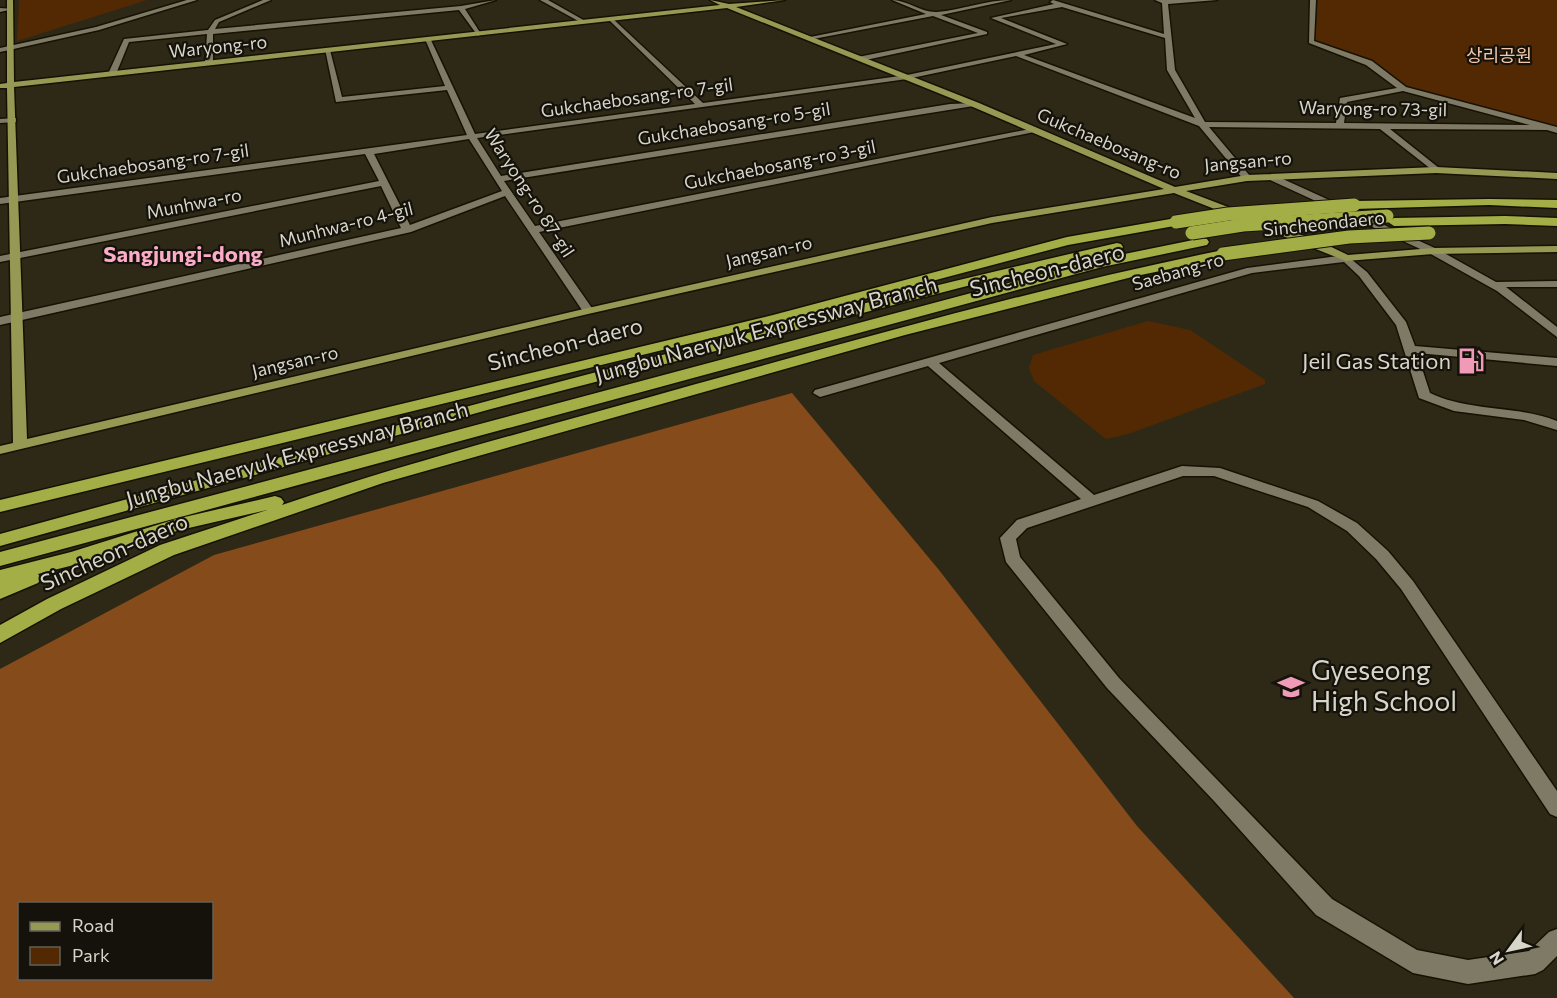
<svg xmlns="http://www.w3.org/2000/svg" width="1557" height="998" viewBox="0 0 1557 998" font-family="Commissioner,'Noto Sans KR',sans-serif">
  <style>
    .green { fill: #532903 }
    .forest { fill: #864b1a; fill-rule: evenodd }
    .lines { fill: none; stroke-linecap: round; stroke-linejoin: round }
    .minor-casing { stroke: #161203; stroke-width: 3 }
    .major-casing { stroke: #161203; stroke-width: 3 }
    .highway-casing { stroke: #161203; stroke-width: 3 }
    .minor { fill: #7f7a65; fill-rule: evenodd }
    .major { fill: #959953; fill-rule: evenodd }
    .highway { fill: #a3ae47; fill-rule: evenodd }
    .highway-bridge-casing { stroke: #161203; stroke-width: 15; stroke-linecap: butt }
    .highway-bridge { stroke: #a3ae47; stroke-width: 13 }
    .labels { text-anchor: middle; stroke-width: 4.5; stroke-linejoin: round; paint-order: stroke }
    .far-street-label { font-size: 18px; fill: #d8d6ca; stroke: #14120a }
    .far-park-label { font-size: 18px; fill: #f2c7aa; stroke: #14120a }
    .far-quarter-label { font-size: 22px; font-weight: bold; fill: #fcacc7; stroke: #14120a }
    .street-label { font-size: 22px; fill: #d8d6ca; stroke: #14120a }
    .poi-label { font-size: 22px; fill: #d8d6ca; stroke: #14120a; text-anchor: end }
    .near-poi-label { font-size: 27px; fill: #d8d6ca; stroke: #14120a; text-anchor: start }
  </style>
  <rect width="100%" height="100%" fill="#2e2917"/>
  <g class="green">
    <path d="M19,0H147L17,41Z"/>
    <path d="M1318,0H1557V129L1405,88L1372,63L1315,42Z"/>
    <path d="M1148,321L1190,330L1265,380V384L1128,434L1106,439L1034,381L1029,368L1033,355Z"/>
  </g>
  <path class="forest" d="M792,393L939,570L1137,826L1294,998H0V669L214,555ZM20,904H212V978H20Z"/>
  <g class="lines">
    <g class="minor-casing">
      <g id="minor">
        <path d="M187,0H197L99,30L0,52V48L96,27Z"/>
        <path d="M263,0H271L219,22L215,29L461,6L496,0L465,9L481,34L478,36L459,10L213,34V63L209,65L205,63L207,34L129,42L116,74L112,76L108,74L124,39L208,30L215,20Z"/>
        <path d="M540,0H548L587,22L582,23Z"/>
        <path d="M892,0C907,0 922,13 937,12C962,10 986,0 1011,0L941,15L987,32V34L861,61L858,57L978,33L933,16L808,40L805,38L926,14Z"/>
        <path d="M1053,0L1164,34L1162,3L1155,0H1217L1168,4L1175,70L1205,122L1336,123L1340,98L1397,88L1366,65L1309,43L1310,0H1316L1314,41L1372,61L1406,87L1557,127V133L1547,130L1390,129L1439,168L1441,170L1436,173L1380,129L1209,127L1250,176L1252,178L1247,181L1244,180L1199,126L1016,56L907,79L477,138L501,176L950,104L976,103L980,105L504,181L535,226L1035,128L1039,131L539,232L594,311L592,313H584L505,196L411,232L0,325V317L401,228L381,186L0,262V256L379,181L365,154L0,204V198L467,135L447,90L336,102L325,49L330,50L342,97L445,86L425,39L430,38L475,134L695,104L609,20L611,17L703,103L907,75L1056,44L991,18L1054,4L1050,2ZM1062,7L1165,38L1167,70L1195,118L1024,55L1067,44L1001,18ZM1403,91L1530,125L1344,123L1347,102ZM469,139L502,191L410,225L374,154Z"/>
        <path d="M0,8L13,9L0,12Z"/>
        <path d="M16,118V122L0,123V119Z"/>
        <path d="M1268,175H1274L1437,249L1496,282L1557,281V287H1506L1557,327V337L1497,291L1429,253L1268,179Z"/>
        <path d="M1346,255L1367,272L1406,322L1415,346L1557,358V366L1417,353L1430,393C1470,412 1516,405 1557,421V430L1524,420L1454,411L1419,398L1396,325L1359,276L1344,262L1252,273L939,363L1094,495L1182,466L1220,468L1318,501L1357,523L1388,551L1413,581L1557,791V817L1550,814L1401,589L1376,559L1347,531L1308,507L1214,476H1183L1027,528L1016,539L1020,557L1119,678L1332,899L1417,950L1468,960L1529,951L1549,932L1557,929V956L1543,970L1535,974L1468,984L1413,973L1316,915L1214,801L1107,688L1006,562L1000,538L1017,520L1081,499L928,366L820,397L813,393L815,390L1247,268Z"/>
      </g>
    </g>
    <g class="major-casing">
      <path id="major" d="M7,0H13L14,82L720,5L710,0L729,4L785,0L736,7L979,103L1175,187L1247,175L1436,167L1557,173V179L1436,173L1247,181L1186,191L1323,243L1348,255L1433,248L1557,246V252L1433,254L1346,261L1174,193L992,223L588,314L0,454V446L13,443L7,88H0V84L7,83ZM727,8L973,107L1164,189L992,217L588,308L27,439L14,87Z"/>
    </g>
    <g class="highway-casing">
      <g id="highway">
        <path d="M1489,199L1557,200V208L1489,205L1354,209L1348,205L1354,201Z"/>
        <path d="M1505,216L1557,218V226L1505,224L1394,226L1388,222L1394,218Z"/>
        <path d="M1176,218L1182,222L1180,225L1068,245L781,321L0,512V500L773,315L1067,237Z"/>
        <path d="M1203,238L1207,239L1209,242L1207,245L1102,267L0,566V552L1095,260Z"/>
        <path d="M1117,243L1121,244L1123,247L1121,250L967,286L491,409L0,546V534C371,432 742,329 1117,243Z"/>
        <path d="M1223,250L1229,254L1228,257L1136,276L905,335L383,483L174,555L61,609L0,643V625L47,599L160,545L267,510L180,530L82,563L38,574L41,578L38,583L0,599V570L71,552L176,519L275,496L281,498L284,502L282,505C419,459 558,423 696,384C871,336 1045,286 1223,250Z"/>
      </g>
    </g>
    <use href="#minor" class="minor"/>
    <use href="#major" class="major"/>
    <use href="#highway" class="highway"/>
    <g class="highway-bridge-casing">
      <g id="highway-bridge">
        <path d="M1176,222L1228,214L1354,205"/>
        <path d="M1192,233L1243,225L1387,216"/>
        <path d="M1223,254L1349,237L1429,233"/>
      </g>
    </g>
    <use href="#highway-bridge" class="highway-bridge"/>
  </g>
  <defs>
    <g id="fuel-bare" transform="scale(2.07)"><path d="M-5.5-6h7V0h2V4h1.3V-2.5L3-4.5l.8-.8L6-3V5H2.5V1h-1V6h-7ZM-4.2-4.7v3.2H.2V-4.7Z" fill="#ef9ab7" stroke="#14120a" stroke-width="2.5" paint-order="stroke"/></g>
    <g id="school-bare" transform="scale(2.07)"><path d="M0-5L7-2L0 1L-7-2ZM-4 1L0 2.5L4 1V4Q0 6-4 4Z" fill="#ef9ab7" stroke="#14120a" stroke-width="2.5" paint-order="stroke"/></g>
  </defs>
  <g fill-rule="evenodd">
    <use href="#fuel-bare" x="1471" y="361"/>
    <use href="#school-bare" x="1291" y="687"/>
  </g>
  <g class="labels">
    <g class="far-street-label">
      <text transform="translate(218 47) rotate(-6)" y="6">Waryong-ro</text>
      <text transform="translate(637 98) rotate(-8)" y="6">Gukchaebosang-ro 7-gil</text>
      <text transform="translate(1373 109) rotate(1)" y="6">Waryong-ro 73-gil</text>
      <text transform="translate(734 124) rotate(-9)" y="6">Gukchaebosang-ro 5-gil</text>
      <text transform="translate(1109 144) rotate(23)" y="6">Gukchaebosang-ro</text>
      <text transform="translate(1248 162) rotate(-5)" y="6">Jangsan-ro</text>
      <text transform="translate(153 164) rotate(-8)" y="6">Gukchaebosang-ro 7-gil</text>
      <text transform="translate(780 165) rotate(-11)" y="6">Gukchaebosang-ro 3-gil</text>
      <text transform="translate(529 193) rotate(57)" y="6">Waryong-ro 87-gil</text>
      <text transform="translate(194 204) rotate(-11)" y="6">Munhwa-ro</text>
      <text transform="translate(1324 224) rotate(-6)" y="6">Sincheondaero</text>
      <text transform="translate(346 225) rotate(-14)" y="6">Munhwa-ro 4-gil</text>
      <text transform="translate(769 252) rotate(-13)" y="6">Jangsan-ro</text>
      <text transform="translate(1178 272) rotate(-16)" y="6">Saebang-ro</text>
      <text transform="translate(295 362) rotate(-13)" y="6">Jangsan-ro</text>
    </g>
    <g class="far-park-label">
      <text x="1499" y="62">상리공원</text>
    </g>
    <g class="far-quarter-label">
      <text x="183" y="262">Sangjungi-dong</text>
    </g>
    <g class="street-label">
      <text transform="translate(1047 270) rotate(-14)" y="8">Sincheon-daero</text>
      <text transform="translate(766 329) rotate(-15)" y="8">Jungbu Naeryuk Expressway Branch</text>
      <text transform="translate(565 344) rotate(-14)" y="8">Sincheon-daero</text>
      <text transform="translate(297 454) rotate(-15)" y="8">Jungbu Naeryuk Expressway Branch</text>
      <text transform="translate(114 552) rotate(-24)" y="8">Sincheon-daero</text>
    </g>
    <g class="poi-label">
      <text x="1451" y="369">Jeil Gas Station</text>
    </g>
    <g class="near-poi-label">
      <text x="1311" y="680">Gyeseong<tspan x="1311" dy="31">High School</tspan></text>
    </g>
  </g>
  <rect x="18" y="902" width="195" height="78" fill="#14120a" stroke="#626057" stroke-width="1.5"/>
  <rect x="30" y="922" width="30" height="9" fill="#959953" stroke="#626057" stroke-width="1.5"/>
  <text x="72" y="932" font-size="18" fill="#d8d6ca">Road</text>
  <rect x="30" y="947" width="30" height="18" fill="#532903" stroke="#626057" stroke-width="1.5"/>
  <text x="72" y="962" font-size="18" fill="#d8d6ca">Park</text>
  <g transform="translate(1509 950) rotate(237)" stroke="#14120a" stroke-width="4.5" paint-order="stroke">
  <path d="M0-4.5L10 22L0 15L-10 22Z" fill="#d8d6ca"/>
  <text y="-9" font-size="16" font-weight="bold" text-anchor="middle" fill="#d8d6ca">N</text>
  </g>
</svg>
